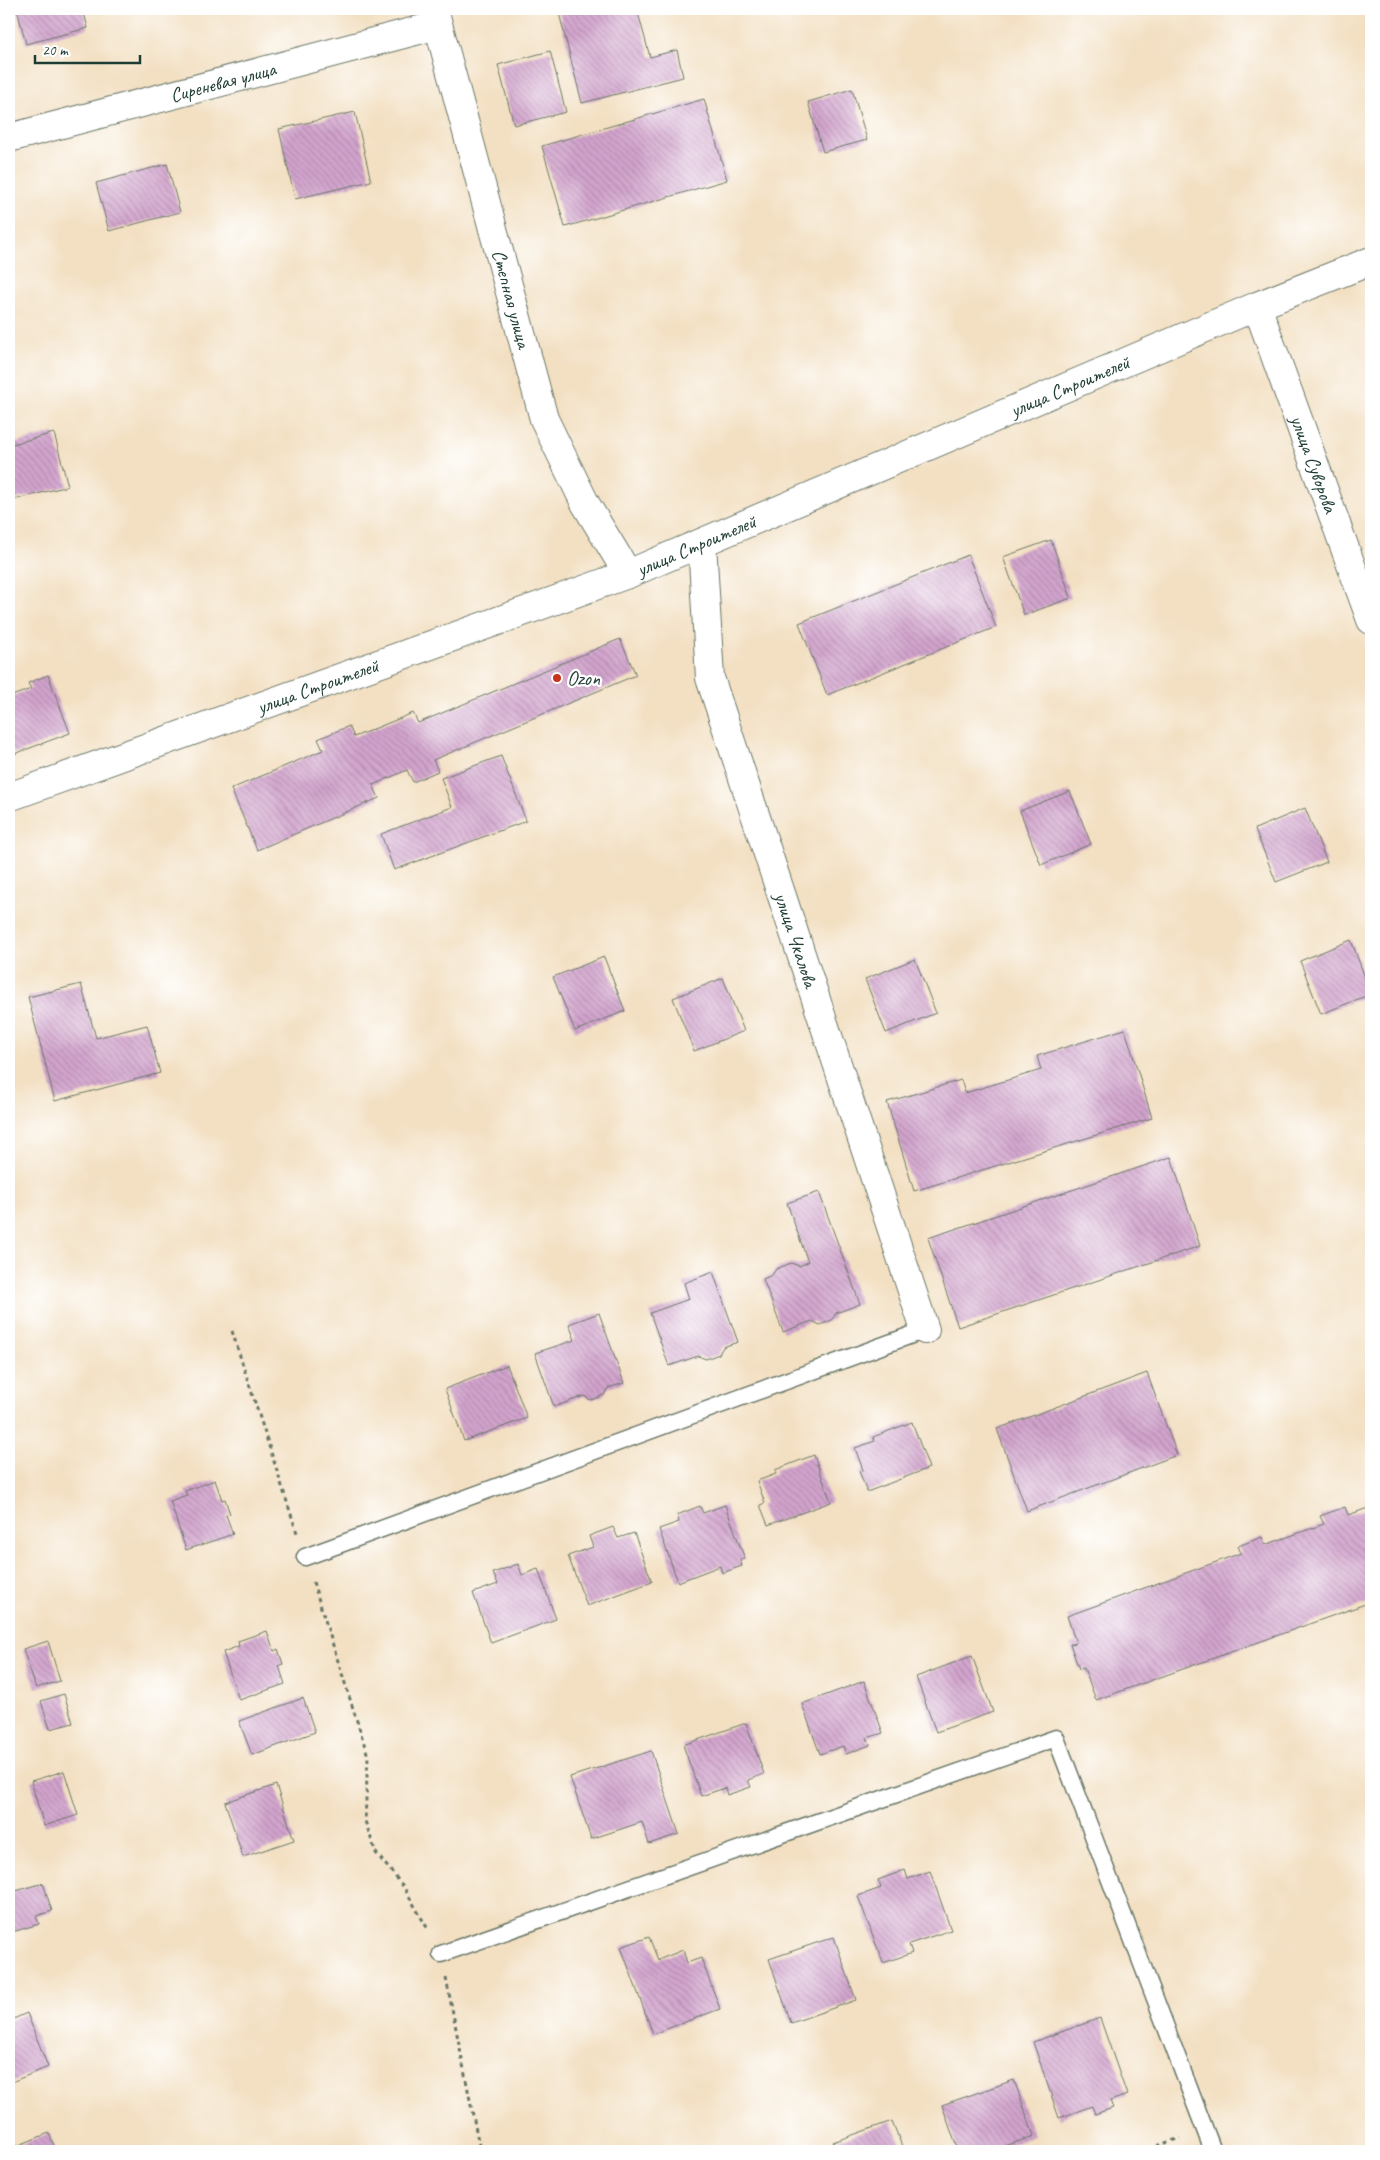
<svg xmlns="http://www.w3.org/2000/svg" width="1380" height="2160" viewBox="0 0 1380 2160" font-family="Caveat,sans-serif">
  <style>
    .building { fill: url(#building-back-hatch) }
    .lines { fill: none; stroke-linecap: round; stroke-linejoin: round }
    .lane-casing { stroke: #697666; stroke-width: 19 }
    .street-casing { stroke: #697666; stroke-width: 30 }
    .secondary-casing { stroke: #697666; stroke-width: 30 }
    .path { stroke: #697666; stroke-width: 3; stroke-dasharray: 4 4; stroke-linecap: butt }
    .lane { stroke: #fff; stroke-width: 16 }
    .street { stroke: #fff; stroke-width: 28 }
    .secondary { stroke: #fff; stroke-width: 28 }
    .poi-dot { fill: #c8321e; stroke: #fff; stroke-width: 2 }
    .labels { text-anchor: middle; stroke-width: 4.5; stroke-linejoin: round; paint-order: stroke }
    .street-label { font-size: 20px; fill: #1f3d34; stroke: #fff }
    .poi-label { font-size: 20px; fill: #1f3d34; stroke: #fff; text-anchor: start }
  </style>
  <defs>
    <pattern id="building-back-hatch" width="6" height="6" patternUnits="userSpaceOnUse" patternTransform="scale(1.25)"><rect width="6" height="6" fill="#d3a4ce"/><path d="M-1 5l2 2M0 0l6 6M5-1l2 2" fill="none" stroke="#ab87a8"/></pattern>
  </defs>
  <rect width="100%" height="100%" fill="#fff"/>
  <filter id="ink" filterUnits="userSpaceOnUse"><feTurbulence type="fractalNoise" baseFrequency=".02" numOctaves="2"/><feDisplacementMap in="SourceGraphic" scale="10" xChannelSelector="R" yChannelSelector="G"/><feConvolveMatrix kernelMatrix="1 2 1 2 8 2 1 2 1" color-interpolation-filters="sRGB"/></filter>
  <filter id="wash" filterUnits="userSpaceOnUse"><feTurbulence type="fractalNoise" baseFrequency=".0096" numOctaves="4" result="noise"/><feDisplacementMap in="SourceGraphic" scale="20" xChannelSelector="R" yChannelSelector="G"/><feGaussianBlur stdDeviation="1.12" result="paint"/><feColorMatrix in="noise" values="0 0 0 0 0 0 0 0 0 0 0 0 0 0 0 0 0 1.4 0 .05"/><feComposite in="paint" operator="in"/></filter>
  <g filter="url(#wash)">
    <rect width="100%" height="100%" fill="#f3e0c3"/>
    <g id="blocks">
      <g class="building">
        <path d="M17,9H83L88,28L26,44Z"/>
        <path d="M558,9H637L650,57L677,50L683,77L582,103Z"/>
        <path d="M550,51L566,112L514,125L498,65Z"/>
        <path d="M852,89L867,140L823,152L808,102Z"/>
        <path d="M704,99L727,180L565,227L542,146Z"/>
        <path d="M355,112L371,181L295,199L279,129Z"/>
        <path d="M167,164L180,212L109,231L96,183Z"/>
        <path d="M54,433L68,486L9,501V445Z"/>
        <path d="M1051,540L1071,598L1024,615L1003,557Z"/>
        <path d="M968,555L996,627L827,695L799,623Z"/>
        <path d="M620,639L636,675L433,760L438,771L413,782L407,770L373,785L379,798L257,850L231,789L323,750L318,739L349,726L354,737L413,713L418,723Z"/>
        <path d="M48,675L70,733L14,754L9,741V697L31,689L28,683Z"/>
        <path d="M501,756L526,821L394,870L381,834L452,807L441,778Z"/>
        <path d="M1070,791L1091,844L1041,865L1020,811Z"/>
        <path d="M1305,808L1327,862L1276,882L1255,829Z"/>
        <path d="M1351,940L1371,994L1321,1014L1300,961Z"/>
        <path d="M604,957L625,1011L575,1031L553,977Z"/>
        <path d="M915,959L936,1013L886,1033L865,979Z"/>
        <path d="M723,978L744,1031L694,1051L673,998Z"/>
        <path d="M81,984L96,1038L147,1025L160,1073L55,1101L28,997Z"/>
        <path d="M1125,1029L1152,1118L914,1191L887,1102L961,1080L965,1093L1041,1070L1037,1056Z"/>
        <path d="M1171,1157L1200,1246L958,1327L928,1238Z"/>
        <path d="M819,1192L860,1304L836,1313L832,1320L820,1325L812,1321L783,1332L763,1279L772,1275L776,1269L791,1263L799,1266L808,1262L787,1203Z"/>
        <path d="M713,1272L738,1342L723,1347L719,1354L706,1359L698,1356L669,1366L650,1313L689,1299L684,1283Z"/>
        <path d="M599,1313L624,1383L608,1388L604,1395L591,1400L584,1396L554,1407L535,1353L575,1340L569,1324Z"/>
        <path d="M507,1365L527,1418L464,1441L445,1389Z"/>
        <path d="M1147,1373L1177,1455L1027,1511L997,1429Z"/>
        <path d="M912,1422L929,1468L867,1492L859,1471L863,1470L855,1448L875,1441L873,1437Z"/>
        <path d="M814,1455L831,1502L768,1525L760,1505L765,1503L757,1481L776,1474L775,1470Z"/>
        <path d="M215,1480L222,1500L225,1499L230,1514L226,1515L233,1534L186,1550L170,1501L187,1495L185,1491Z"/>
        <path d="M725,1505L745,1559L740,1560L742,1566L722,1573L720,1566L678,1582L659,1529L679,1522L677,1515L700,1506L703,1513Z"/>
        <path d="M1345,1507L1348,1515L1371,1507V1602L1096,1700L1084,1668L1079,1669L1070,1644L1076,1643L1067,1616L1241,1553L1238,1546L1262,1537L1265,1545L1324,1524L1320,1516Z"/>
        <path d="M613,1527L618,1538L634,1533L652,1582L587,1606L568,1556L593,1547L589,1536Z"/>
        <path d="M518,1564L522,1575L538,1569L556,1619L491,1643L473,1593L498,1584L493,1573Z"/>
        <path d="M267,1631L274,1651L278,1649L283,1664L279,1666L285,1684L239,1700L223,1652L239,1646L238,1641Z"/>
        <path d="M48,1641L60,1681L36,1688L23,1649Z"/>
        <path d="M972,1656L993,1712L936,1732L916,1677Z"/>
        <path d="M864,1681L883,1733L867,1738L870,1745L846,1754L843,1746L820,1754L802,1704Z"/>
        <path d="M64,1694L73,1723L50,1729L41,1701Z"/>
        <path d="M303,1698L315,1732L252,1755L239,1721Z"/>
        <path d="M746,1723L764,1774L748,1780L751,1787L727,1795L725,1788L701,1796L683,1745Z"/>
        <path d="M651,1751L679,1834L649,1844L642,1822L591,1839L570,1777Z"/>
        <path d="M64,1771L78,1815L44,1826L31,1781Z"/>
        <path d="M276,1785L294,1840L243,1857L225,1802Z"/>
        <path d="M905,1870L908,1879L930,1871L951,1930L909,1944L912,1953L883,1963L858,1896L881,1888L878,1880Z"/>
        <path d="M43,1883L52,1911L36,1916L39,1924L9,1933V1893Z"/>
        <path d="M649,1937L658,1960L683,1950L687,1963L701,1958L720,2009L653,2034L621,1947Z"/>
        <path d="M834,1937L856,2000L791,2023L769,1959Z"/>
        <path d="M27,2013L48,2067L9,2083V2021Z"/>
        <path d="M1100,2018L1127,2095L1110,2101L1113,2108L1095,2114L1092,2106L1059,2118L1033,2042Z"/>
        <path d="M1014,2080L1034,2136L991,2151H958L942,2105Z"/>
        <path d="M892,2121L904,2151H836L833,2142Z"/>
        <path d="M49,2133L56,2151H9V2149Z"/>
      </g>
    </g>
  </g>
  <g filter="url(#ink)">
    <use href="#blocks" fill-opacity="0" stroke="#697666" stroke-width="1"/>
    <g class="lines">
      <g class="lane-casing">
        <g id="lane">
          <path d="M305,1557L925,1330"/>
          <path d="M441,1954L1056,1738L1213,2151"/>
        </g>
      </g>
      <g class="street-casing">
        <g id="street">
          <path id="s1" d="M434,9L544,419L585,503L628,574"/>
          <path id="s2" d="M9,138L438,25"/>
          <path id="s3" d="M1257,306L1371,620"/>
          <path id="s4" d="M702,543L710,678L925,1330"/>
        </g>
      </g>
      <g class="secondary-casing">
        <g id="secondary">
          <path id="s5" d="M9,797L628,574L1257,306L1371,261"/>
        </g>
      </g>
      <g class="path">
        <path d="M232,1331L297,1533"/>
        <path d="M313,1582L368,1756L365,1821L376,1853L403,1886L429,1931"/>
        <path d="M446,1978L480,2151"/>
        <path d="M1142,2151L1180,2138"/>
      </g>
      <use href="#lane" class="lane"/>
      <use href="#street" class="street"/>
      <use href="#secondary" class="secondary"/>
    </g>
  </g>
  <circle class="poi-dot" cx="557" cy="678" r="5"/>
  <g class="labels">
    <g class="street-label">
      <text dy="7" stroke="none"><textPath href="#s2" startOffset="221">Сиреневая улица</textPath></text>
      <text dy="7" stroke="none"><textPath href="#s1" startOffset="300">Степная улица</textPath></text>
      <text dy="7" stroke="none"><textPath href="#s5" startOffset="1138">улица Строителей</textPath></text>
      <text dy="7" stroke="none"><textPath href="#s3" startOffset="168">улица Суворова</textPath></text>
      <text dy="7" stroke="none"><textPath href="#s5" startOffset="732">улица Строителей</textPath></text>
      <text dy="7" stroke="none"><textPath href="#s5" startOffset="328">улица Строителей</textPath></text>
      <text dy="7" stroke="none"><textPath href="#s4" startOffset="411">улица Чкалова</textPath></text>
    </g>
    <g class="poi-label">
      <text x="567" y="685">Ozon</text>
    </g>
  </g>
  <rect width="1380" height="2160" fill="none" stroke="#fff" stroke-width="30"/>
  <path d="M35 55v8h105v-8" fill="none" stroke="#1f3d34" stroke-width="2.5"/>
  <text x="42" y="55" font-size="15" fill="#1f3d34" stroke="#ffffff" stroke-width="4" paint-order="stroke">20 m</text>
</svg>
